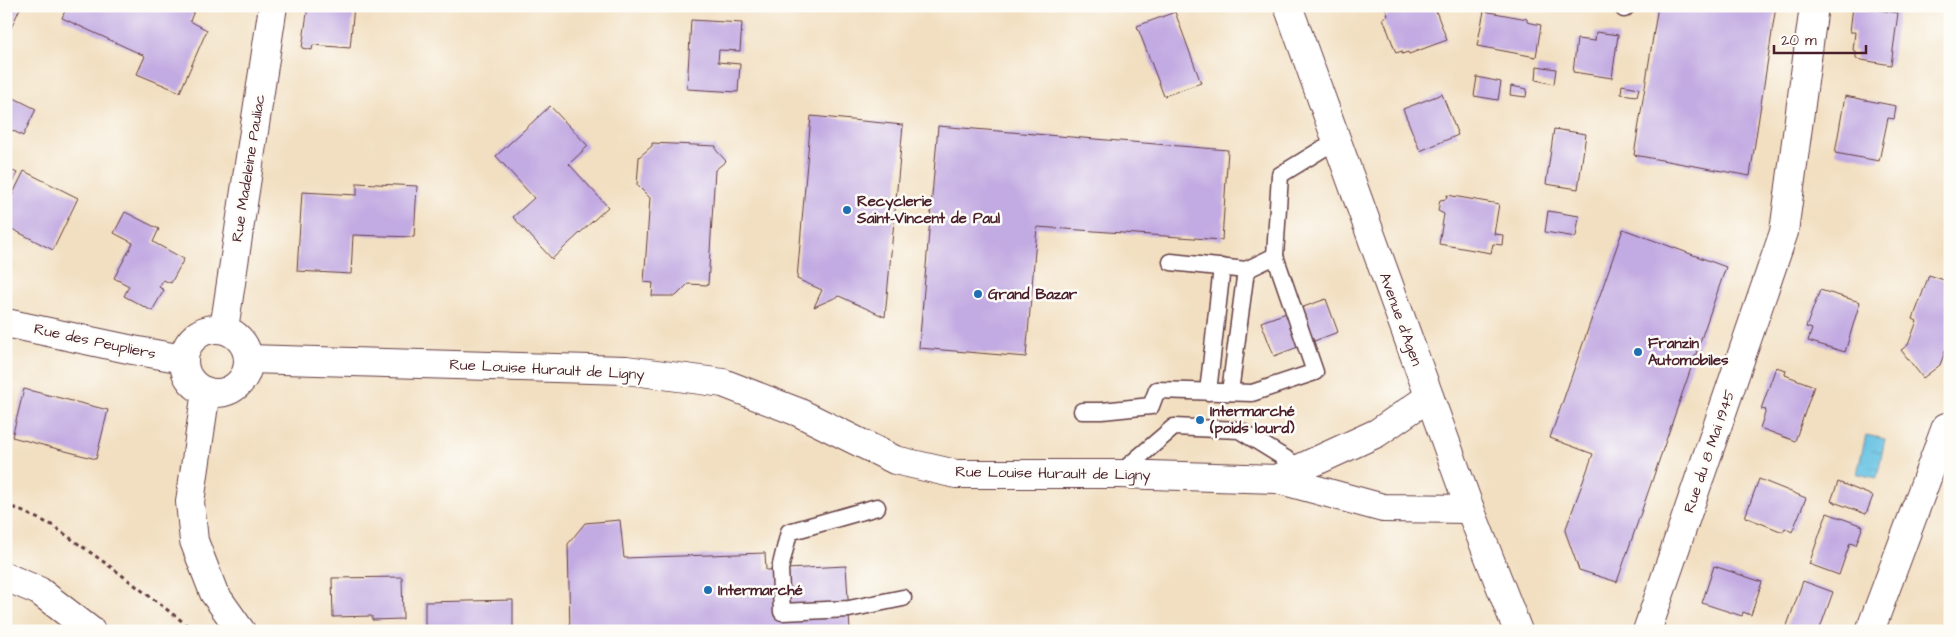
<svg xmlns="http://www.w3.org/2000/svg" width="1956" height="637" viewBox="0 0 1956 637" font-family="'Architects Daughter',sans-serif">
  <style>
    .water { fill: url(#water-ripples); stroke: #577086 }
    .building { fill: #c2aae2 }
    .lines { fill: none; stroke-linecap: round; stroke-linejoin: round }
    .service-casing { stroke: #633c42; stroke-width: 19 }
    .minor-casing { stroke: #633c42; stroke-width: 30 }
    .secondary-casing { stroke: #633c42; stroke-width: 30 }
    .primary-casing { stroke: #633c42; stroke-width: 30 }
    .path { stroke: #633c42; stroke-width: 3; stroke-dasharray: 4 4; stroke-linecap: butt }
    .service { stroke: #fff; stroke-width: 16 }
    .minor { stroke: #fff; stroke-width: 28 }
    .secondary { stroke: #fff; stroke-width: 28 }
    .primary { stroke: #fff; stroke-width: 28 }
    .poi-dot { fill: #1f6fb2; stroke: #fdfcf7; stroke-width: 2 }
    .labels { text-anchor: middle; stroke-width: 5; stroke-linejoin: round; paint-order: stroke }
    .street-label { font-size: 15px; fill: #4a1f2b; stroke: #fdfcf7 }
    .poi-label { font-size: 15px; font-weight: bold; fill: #4a1f2b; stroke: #fdfcf7; text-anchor: start }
  </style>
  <defs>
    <pattern id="water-ripples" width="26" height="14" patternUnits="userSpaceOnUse" patternTransform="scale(1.25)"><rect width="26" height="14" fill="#64c1e2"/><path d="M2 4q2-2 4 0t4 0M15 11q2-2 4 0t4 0" fill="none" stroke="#58a5c2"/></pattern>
  </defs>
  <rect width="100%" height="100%" fill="#fdfcf7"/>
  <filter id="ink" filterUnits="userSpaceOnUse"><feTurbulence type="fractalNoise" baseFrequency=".02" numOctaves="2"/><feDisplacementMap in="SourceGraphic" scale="10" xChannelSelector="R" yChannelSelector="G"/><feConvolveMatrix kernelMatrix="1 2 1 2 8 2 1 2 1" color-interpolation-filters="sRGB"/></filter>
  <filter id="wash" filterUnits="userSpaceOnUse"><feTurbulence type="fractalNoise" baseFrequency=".0096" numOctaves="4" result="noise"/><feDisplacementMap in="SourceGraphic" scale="20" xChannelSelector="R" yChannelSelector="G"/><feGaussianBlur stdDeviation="1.12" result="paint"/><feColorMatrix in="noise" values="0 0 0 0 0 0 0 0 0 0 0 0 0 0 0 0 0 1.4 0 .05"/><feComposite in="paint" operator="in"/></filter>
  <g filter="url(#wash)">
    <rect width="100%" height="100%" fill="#f2dfc1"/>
    <path class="water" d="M1866,435L1885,439L1877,478L1857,474Z"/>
    <g id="blocks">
      <g class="building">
        <path d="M6,6H21L6,39Z"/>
        <path d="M67,6H196L190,21L207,30L180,92L137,74L145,56L62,18Z"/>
        <path d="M308,6H354L350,48L313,45L312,50L302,48Z"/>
        <path d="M1385,6H1434L1447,40L1409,54L1408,52L1402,54V51L1396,53L1383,18L1388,16Z"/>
        <path d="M1658,6H1776L1750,176L1634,155Z"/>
        <path d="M1853,6L1898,13L1891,65L1856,59V51L1853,50L1855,32H1850Z"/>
        <path d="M1484,11L1527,19V22L1541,25L1536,57L1477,46Z"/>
        <path d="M1175,12L1201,83L1164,96L1137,26Z"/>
        <path d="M691,20L742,23L740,51L719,50L718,62L740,64L738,92L687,89Z"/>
        <path d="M1596,32L1618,35L1612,78L1573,72L1577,39L1595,41Z"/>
        <path d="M1537,66L1556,69L1554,84L1536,80Z"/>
        <path d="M1477,77L1501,82L1498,100L1474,96Z"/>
        <path d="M1622,85L1639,88L1637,96L1621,94Z"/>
        <path d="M1511,86L1527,89L1526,97L1510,95Z"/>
        <path d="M6,94L36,109L23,136L6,127Z"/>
        <path d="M1442,94L1458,135L1420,151L1403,109Z"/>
        <path d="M1845,96L1896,106L1894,119L1888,118L1879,161L1835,153Z"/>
        <path d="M550,106L588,146L569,164L608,207L552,259L513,217L534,198L496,156Z"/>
        <path d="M811,116L903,125L885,317L839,296L814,307L822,290L797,279Z"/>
        <path d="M938,126L1228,150L1222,240L1037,227L1026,357L919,348Z"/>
        <path d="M1554,129L1586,134L1578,189L1546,184Z"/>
        <path d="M652,143L716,146V150L726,161L715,170L708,285L688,284L676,296H652L653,283L644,282L650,198L637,185L639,157L652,146Z"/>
        <path d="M6,168L17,173L14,181L6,177Z"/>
        <path d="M24,171L78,198L53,250L6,226V208Z"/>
        <path d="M357,183L417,186L414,237L353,235L351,274L297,271L302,192L357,195Z"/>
        <path d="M1447,195L1499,204L1494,234L1503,235L1502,245L1493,244L1491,253L1439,244L1444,214L1438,211L1440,200L1446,199Z"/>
        <path d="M1548,211L1579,216L1576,237L1545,232Z"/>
        <path d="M125,212L159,229L153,242L184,259L171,283L163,280L159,287L164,290L152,311L124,296L129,286L114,278L133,243L114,233Z"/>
        <path d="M1623,229L1726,267L1617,582L1579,570L1565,531L1593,454L1550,438Z"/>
        <path d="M1929,275L1950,282V338L1940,365L1923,378L1901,350L1908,345L1917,321L1913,319Z"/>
        <path d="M1820,290L1860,302L1845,352L1808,341L1812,329L1806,327Z"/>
        <path d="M1326,299L1338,332L1274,356L1261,322Z"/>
        <path d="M1776,367L1786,370L1785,375L1814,386L1795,441L1760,428L1766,410L1761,409Z"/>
        <path d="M24,389L108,410L96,459L12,437Z"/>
        <path d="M1759,479L1806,498L1792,532L1785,528L1783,532L1745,517Z"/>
        <path d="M1838,482L1873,496L1866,514L1831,501Z"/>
        <path d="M1827,513L1863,526L1856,545L1850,543L1839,575L1809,564Z"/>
        <path d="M620,520L624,558L765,553L766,570L846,566L850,631H570L568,544L585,523Z"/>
        <path d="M1714,566L1762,582L1751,615L1743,612L1742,616L1702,603Z"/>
        <path d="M402,577L403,619L372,620V616L333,617L332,578Z"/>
        <path d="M1803,581L1833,592L1819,631H1785Z"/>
        <path d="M513,600V631H425V602Z"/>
      </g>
    </g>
  </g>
  <g filter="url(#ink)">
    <use href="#blocks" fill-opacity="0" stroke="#633c42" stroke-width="1"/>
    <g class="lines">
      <g class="service-casing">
        <g id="service">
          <path d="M1624,9L1627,6"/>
          <path d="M1171,262L1246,270L1275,256"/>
          <path d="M1208,392L1222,267"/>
          <path d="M1230,392L1246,270"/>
          <path d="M1082,411H1102L1151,406L1157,390L1252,393L1315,372L1275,256L1280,175L1337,140"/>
          <path d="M1119,474L1174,427L1239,430L1301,468"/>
          <path d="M877,507L789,532L780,569L782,612L849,609L903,598"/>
        </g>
      </g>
      <g class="minor-casing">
        <g id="minor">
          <path d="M6,323L133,350L183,359"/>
          <circle cx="216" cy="361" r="32"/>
          <path d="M224,329L273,6"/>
          <path d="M248,359L626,370L723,383L798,412L895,460L956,474H1119L1277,479L1383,508L1470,509"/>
          <path d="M206,391L190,502L194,541L214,593L241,631"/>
          <path d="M1277,479L1377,433L1429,397"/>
          <path d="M1647,631L1784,232L1814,6"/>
          <path d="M1870,631L1946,427L1950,426"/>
        </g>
      </g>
      <g class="secondary-casing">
        <path id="secondary" d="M1288,6L1470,509L1518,631"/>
      </g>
      <g class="primary-casing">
        <path id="primary" d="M6,577L39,591L91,631"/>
      </g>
      <path class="path" d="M6,504L52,525L115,570L195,631"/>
      <use href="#service" class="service"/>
      <use href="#minor" class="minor"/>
      <use href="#secondary" class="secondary"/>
      <use href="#primary" class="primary"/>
    </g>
  </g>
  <g class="poi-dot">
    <circle cx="847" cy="210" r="5"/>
    <circle cx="978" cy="294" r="5"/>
    <circle cx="1638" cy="352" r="5"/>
    <circle cx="1200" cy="420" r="5"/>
    <circle cx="708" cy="590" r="5"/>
  </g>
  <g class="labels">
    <g class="street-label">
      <text transform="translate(248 168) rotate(-81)" y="5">Rue Madeleine Pauliac</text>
      <text transform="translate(1401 319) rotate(70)" y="5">Avenue d'Agen</text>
      <text transform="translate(95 341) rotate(12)" y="5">Rue des Peupliers</text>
      <text transform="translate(547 369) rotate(3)" y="5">Rue Louise Hurault de Ligny</text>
      <text transform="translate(1709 451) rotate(-71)" y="5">Rue du 8 Mai 1945</text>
      <text transform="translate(1053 473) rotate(1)" y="5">Rue Louise Hurault de Ligny</text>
    </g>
    <g class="poi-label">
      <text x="857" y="206">Recyclerie<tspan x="857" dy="17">Saint-Vincent de Paul</tspan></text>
      <text x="988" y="299">Grand Bazar</text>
      <text x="1648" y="348">Franzin<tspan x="1648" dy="17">Automobiles</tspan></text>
      <text x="1210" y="416">Intermarché<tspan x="1210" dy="17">(poids lourd)</tspan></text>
      <text x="718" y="595">Intermarché</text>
    </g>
  </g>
  <rect width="1956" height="637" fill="none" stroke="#fdfcf7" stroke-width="25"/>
  <path d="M1774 45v8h92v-8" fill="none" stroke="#4a1f2b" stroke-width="2.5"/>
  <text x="1781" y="45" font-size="15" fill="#4a1f2b" stroke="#fdfcf7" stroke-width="4" paint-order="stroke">20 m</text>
</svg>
